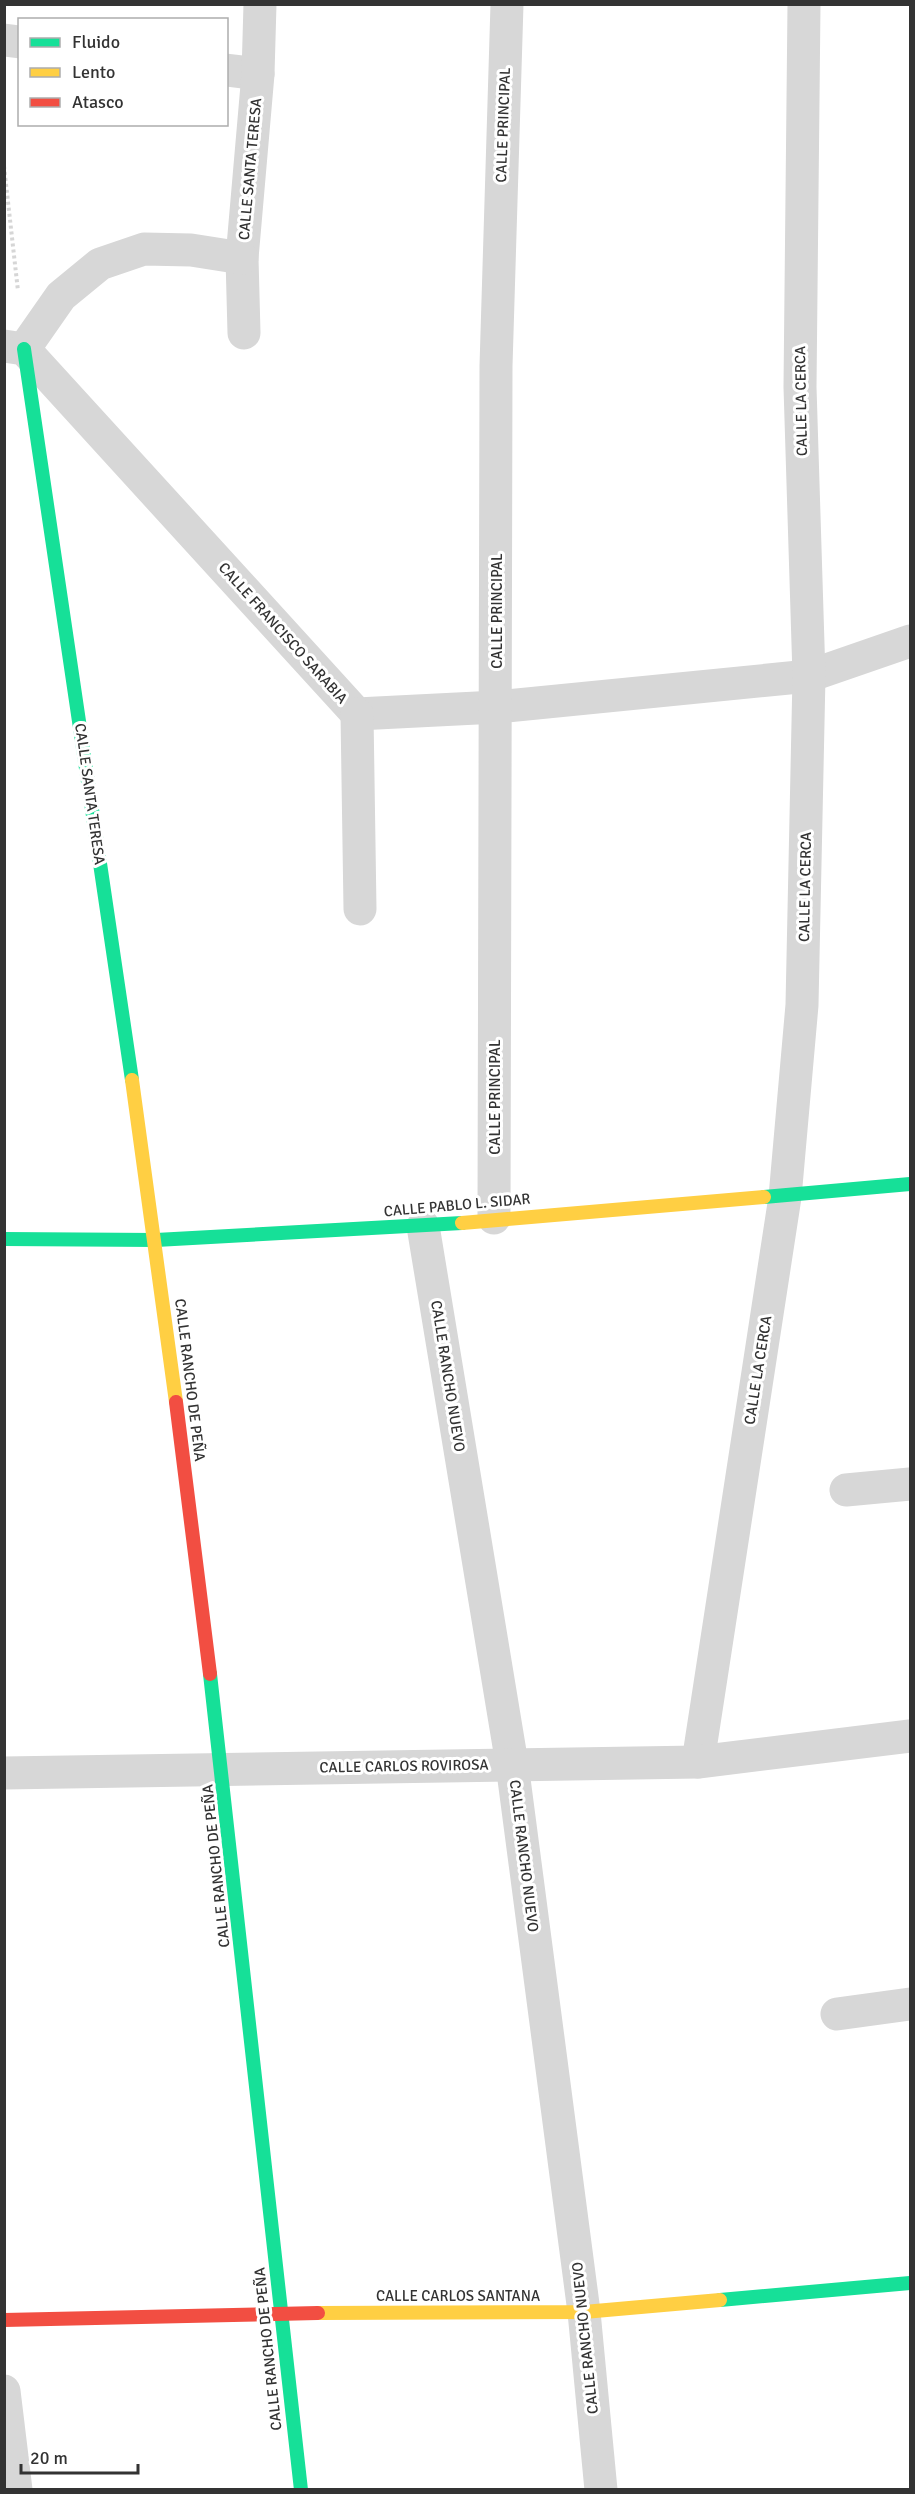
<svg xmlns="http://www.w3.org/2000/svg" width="915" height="2494" viewBox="0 0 915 2494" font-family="Signika,sans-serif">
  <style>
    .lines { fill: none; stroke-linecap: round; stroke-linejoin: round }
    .path { stroke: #d6d6d6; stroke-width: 4; stroke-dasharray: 3 3; stroke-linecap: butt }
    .street { stroke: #d7d7d7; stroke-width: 33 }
    .fast { stroke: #16e098; stroke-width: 14 }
    .slow { stroke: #ffcf43; stroke-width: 14 }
    .jam { stroke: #f24e42; stroke-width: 14 }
    .labels { text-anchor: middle; stroke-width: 6; stroke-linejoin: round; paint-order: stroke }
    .street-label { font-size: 15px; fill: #333; stroke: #fff }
  </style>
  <rect width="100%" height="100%" fill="#fff"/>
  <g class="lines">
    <path class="path" d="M4,166L18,291"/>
    <g class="street">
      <path d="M4,40L20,42"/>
      <path d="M226,70L258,74"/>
      <path d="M244,333L242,258L258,74L260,4"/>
      <path d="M4,346L24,349L357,714"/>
      <path d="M24,349L61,296L100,264L144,249L191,250L242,258"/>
      <path d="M357,714L497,707L809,676L910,641"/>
      <path d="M357,714L360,909"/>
      <path d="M494,1218L496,366L507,4"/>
      <path d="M423,1226L512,1764L584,2312L601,2490"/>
      <path d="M846,1490L910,1484"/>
      <path d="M698,1762L785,1197L802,1005L809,676L800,387L804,4"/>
      <path d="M4,1773L698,1762L910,1736"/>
      <path d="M837,2014L910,2004"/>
      <path d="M4,2391L16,2490"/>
    </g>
    <g class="fast">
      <path d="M24,349L132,1080"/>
      <path d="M764,1197L910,1184"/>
      <path d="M4,1239L156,1240L462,1223"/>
      <path d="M210,1674L301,2490"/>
      <path d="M720,2300L910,2283"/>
    </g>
    <g class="slow">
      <path d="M132,1080L176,1402"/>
      <path d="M462,1223L764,1197"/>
      <path d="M318,2313L584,2312L720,2300"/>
    </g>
    <g class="jam">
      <path d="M176,1402L210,1674"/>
      <path d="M4,2320L318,2313"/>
    </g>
  </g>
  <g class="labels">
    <g class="street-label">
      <text transform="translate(503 125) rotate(-88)" y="5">CALLE PRINCIPAL</text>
      <text transform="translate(250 169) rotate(-85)" y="5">CALLE SANTA TERESA</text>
      <text transform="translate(801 401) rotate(-91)" y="5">CALLE LA CERCA</text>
      <text transform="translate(497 611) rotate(-90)" y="5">CALLE PRINCIPAL</text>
      <text transform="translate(283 633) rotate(48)" y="5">CALLE FRANCISCO SARABIA</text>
      <text transform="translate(90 794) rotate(82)" y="5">CALLE SANTA TERESA</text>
      <text transform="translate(805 887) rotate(-89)" y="5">CALLE LA CERCA</text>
      <text transform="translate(495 1097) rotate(-90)" y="5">CALLE PRINCIPAL</text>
      <text transform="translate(457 1205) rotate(-5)" y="5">CALLE PABLO L. SIDAR</text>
      <text transform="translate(758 1370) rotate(-81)" y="5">CALLE LA CERCA</text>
      <text transform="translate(448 1376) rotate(81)" y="5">CALLE RANCHO NUEVO</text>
      <text transform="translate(190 1380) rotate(83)" y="5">CALLE RANCHO DE PEÑA</text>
      <text transform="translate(404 1766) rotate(-1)" y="5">CALLE CARLOS ROVIROSA</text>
      <text transform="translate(524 1856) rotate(83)" y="5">CALLE RANCHO NUEVO</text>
      <text transform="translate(216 1866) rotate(-96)" y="5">CALLE RANCHO DE PEÑA</text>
      <text x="458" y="2301">CALLE CARLOS SANTANA</text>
      <text transform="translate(585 2338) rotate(-96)" y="5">CALLE RANCHO NUEVO</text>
      <text transform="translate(268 2349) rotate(-96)" y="5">CALLE RANCHO DE PEÑA</text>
    </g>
  </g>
  <rect width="915" height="2494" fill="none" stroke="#333333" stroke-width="12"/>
  <rect x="18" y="18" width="210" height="108" fill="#ffffff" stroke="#adadad" stroke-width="1.5"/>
  <rect x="30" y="38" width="30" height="9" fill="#16e098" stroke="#adadad" stroke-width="1.5"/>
  <text x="72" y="48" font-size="18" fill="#333333">Fluido</text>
  <rect x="30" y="68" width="30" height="9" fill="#ffcf43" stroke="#adadad" stroke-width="1.5"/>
  <text x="72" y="78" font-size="18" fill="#333333">Lento</text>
  <rect x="30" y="98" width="30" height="9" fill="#f24e42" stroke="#adadad" stroke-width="1.5"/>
  <text x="72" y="108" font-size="18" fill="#333333">Atasco</text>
  <path d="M21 2464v9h117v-9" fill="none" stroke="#333333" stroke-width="3"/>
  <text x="30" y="2464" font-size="18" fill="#333333" stroke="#ffffff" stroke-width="4.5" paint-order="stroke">20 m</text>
</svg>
